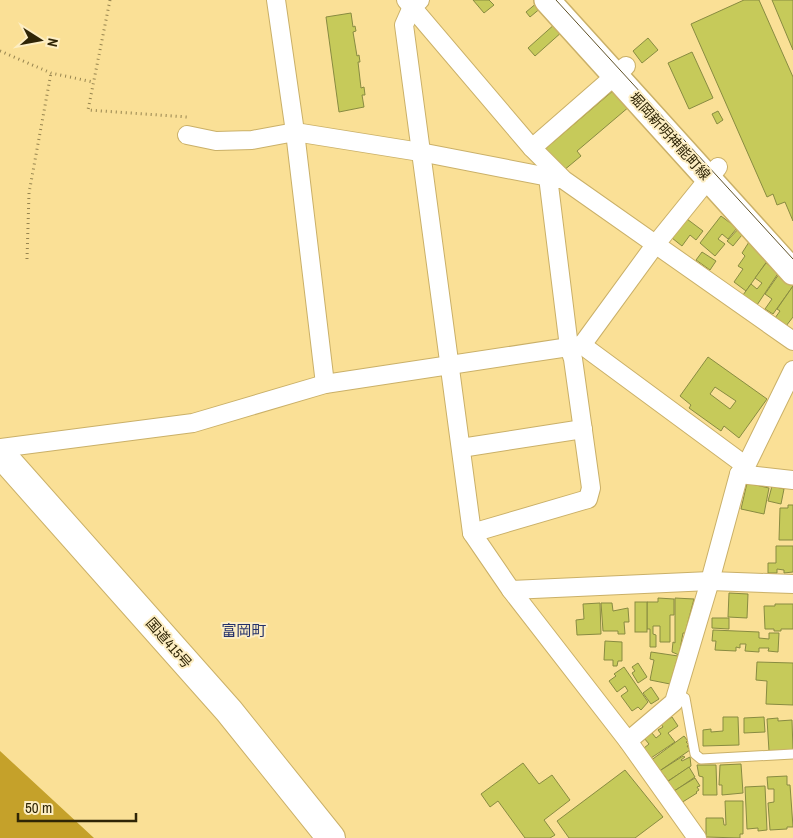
<svg xmlns="http://www.w3.org/2000/svg" width="793" height="838" viewBox="0 0 793 838" font-family="'Archivo Narrow','Noto Sans JP',sans-serif">
  <style>
    .water { fill: #c5a12a }
    .building { fill: #c6ca5a; stroke: #888b41; fill-rule: evenodd }
    .lines { fill: none; stroke-linecap: round; stroke-linejoin: round }
    .lane-casing { stroke: #cab068; stroke-width: 11 }
    .street-casing { stroke: #cab068; stroke-width: 20 }
    .secondary-casing { stroke: #cab068; stroke-width: 28 }
    .highway-casing { stroke: #cab068; stroke-width: 30 }
    .path { stroke: #96844f; stroke-width: 3; stroke-dasharray: 1 4; stroke-linecap: butt }
    .lane { stroke: #fff; stroke-width: 9 }
    .street { stroke: #fff; stroke-width: 18 }
    .secondary { stroke: #fff; stroke-width: 25 }
    .highway { stroke: #fff; stroke-width: 28 }
    .tram { stroke: #5f5128; stroke-width: 1 }
    .labels { text-anchor: middle; stroke-width: 4; stroke-linejoin: round; paint-order: stroke }
    .street-label { font-size: 14px; fill: #2f2506; stroke: #fdeec3 }
    .neighbourhood-label { font-size: 15px; fill: #24316a; stroke: #fdeec3 }
  </style>
  <rect width="100%" height="100%" fill="#fae096"/>
  <path class="water" d="M0,750V751L94,838H0Z"/>
  <g class="building">
    <path d="M473,0H489L494,5L484,13Z"/>
    <path d="M744,0H759L793,77V221L785,202L777,205L773,194L767,197L691,24Z"/>
    <path d="M772,0H793V50Z"/>
    <path d="M538,2L542,7L530,17L526,12Z"/>
    <path d="M351,13L353,27L355,26L356,31L353,32L357,56L359,55L360,62H358L361,88L364,87L365,95H362L364,107L339,112L326,17Z"/>
    <path d="M556,23L563,31L535,56L528,48Z"/>
    <path d="M648,38L658,50L642,63L633,51Z"/>
    <path d="M692,52L713,98L689,109L668,63Z"/>
    <path d="M615,89L630,106L577,151L581,156L563,171L545,149Z"/>
    <path d="M718,111L723,120L717,124L712,114Z"/>
    <path d="M721,216L737,228L728,239L722,234L718,239L725,244L715,256L700,243Z"/>
    <path d="M687,219L703,231L696,240L690,235L682,246L672,238Z"/>
    <path d="M741,226L746,230L733,246L727,241Z"/>
    <path d="M749,242L770,257L746,291L734,282L743,269L738,266L745,256L742,253Z"/>
    <path d="M702,252L716,261L710,270L696,260Z"/>
    <path d="M766,263L779,272L757,305L743,295L751,284L757,289L762,283L755,278Z"/>
    <path d="M779,274L793,286L773,314L765,309L772,299L765,294Z"/>
    <path d="M793,286V317L786,326L775,318L780,311L777,309Z"/>
    <path d="M708,357L767,399L739,438L724,426L721,431L689,408L691,405L680,396ZM715,387L736,401L730,409L710,394Z"/>
    <path d="M747,483L769,488L764,514L741,509Z"/>
    <path d="M772,486L784,489L781,504L768,501Z"/>
    <path d="M788,505H793V540H779L780,508H788Z"/>
    <path d="M776,546H793V572L784,573V570L777,569V573H768V563H776Z"/>
    <path d="M729,593L748,594L747,618L728,617Z"/>
    <path d="M658,598L674,599V615H670V642H660V626H653V634L656,635V647H650V629H647V602H658Z"/>
    <path d="M675,598L694,599L685,633H683L679,655L672,652L673,642L675,643Z"/>
    <rect x="635" y="602" width="12" height="30"/>
    <path d="M600,603L601,634L577,635L576,620L584,619L583,604Z"/>
    <path d="M601,603H612L613,611L628,608L629,622H624L625,634H618V631H603Z"/>
    <path d="M775,604H793V629H781V631H774V629H765L764,606H775Z"/>
    <path d="M712,618H729V629L712,628Z"/>
    <path d="M713,630L759,632V638L769,639V633H779L778,652L768,651L769,648H759V652L745,651L746,644H740V648L736,647V651L715,650L716,641H712Z"/>
    <path d="M605,641L622,642V661H618L617,666H613V660H604Z"/>
    <path d="M651,652L678,656L670,684L650,680L654,660L650,659Z"/>
    <path d="M757,662L793,663V705L766,704L767,681L756,680Z"/>
    <path d="M638,663L647,677L638,683L632,673L635,671L632,667Z"/>
    <path d="M624,667L648,702L641,710L638,707L632,711L621,696L628,691L625,686L617,692L609,681L616,676L614,674Z"/>
    <path d="M651,687L659,699L651,704L643,693Z"/>
    <path d="M672,717L678,726L668,733L675,742L651,758L644,748L649,744L644,738L652,733L656,738L661,734L658,730L663,727L661,724Z"/>
    <path d="M723,717H738L739,745L703,746V730L711,729V732L723,731Z"/>
    <path d="M764,717L765,732L744,733V718Z"/>
    <path d="M778,718V721L792,720L793,750L769,751L767,719Z"/>
    <path d="M684,736L688,741L686,742L689,745L687,746L690,750L658,772L650,761Z"/>
    <path d="M683,756L685,757L681,760L682,761L690,757L691,766L668,781L664,775L661,777L658,772Z"/>
    <path d="M523,763L539,784L552,775L570,800L544,820L555,835L550,838H525L498,801L490,807L481,794Z"/>
    <path d="M741,764L743,793L722,795V785H719L720,765Z"/>
    <path d="M697,765H716L717,795H703V777L699,776Z"/>
    <path d="M689,767L695,777L673,792L667,782Z"/>
    <path d="M625,770L663,817L635,838H569L557,821Z"/>
    <path d="M787,776V785H790L793,827H787V829L770,830L768,803L774,802V789H768L767,777Z"/>
    <path d="M695,778L700,786L697,787L699,790L696,792L697,793L681,803L674,791Z"/>
    <path d="M765,786L767,830L758,831V828L747,829L745,787Z"/>
    <path d="M725,801H743V834H740V838L706,837V818H723L724,825H726Z"/>
  </g>
  <g class="lines">
    <g class="lane-casing">
      <path id="lane" d="M676,693L685,698L695,754L701,759L793,754"/>
    </g>
    <g class="street-casing">
      <g id="street">
        <path d="M276,0L295,132L325,384"/>
        <path d="M406,0L532,148L564,180L793,341"/>
        <path d="M420,0L412,7L404,25L472,533L511,590L628,741L697,838"/>
        <path d="M187,135L216,141L252,140L295,132L420,152L559,179"/>
        <path d="M532,148L626,66"/>
        <path d="M582,345L655,245L718,167"/>
        <path d="M0,448L193,423L325,384L582,345L746,466"/>
        <path d="M461,448L583,429"/>
        <path d="M739,474L793,480"/>
        <path d="M472,533L588,499L591,488L573,359L569,347L548,177"/>
        <path d="M511,590L710,581L793,584"/>
        <path d="M628,741L674,702L710,581L739,474L746,466L793,370"/>
      </g>
    </g>
    <g class="secondary-casing">
      <path id="secondary" d="M547,0L793,272"/>
    </g>
    <g class="highway-casing">
      <path id="highway" d="M0,453L229,711L331,838"/>
    </g>
    <g class="path">
      <path d="M110,0L88,110L187,117"/>
      <path d="M0,51L51,73L93,82"/>
      <path d="M27,259L29,193L51,73"/>
    </g>
    <use href="#lane" class="lane"/>
    <use href="#street" class="street"/>
    <use href="#secondary" class="secondary"/>
    <use href="#highway" class="highway"/>
    <path class="tram" d="M556,0L793,259"/>
  </g>
  <g class="labels">
    <g class="street-label">
      <text transform="translate(670 136) rotate(48)" y="5">堀岡新明神能町線</text>
      <text transform="translate(169 643) rotate(49)" y="5">国道415号</text>
    </g>
    <g class="neighbourhood-label">
      <text x="244" y="636">富岡町</text>
    </g>
  </g>
  <g transform="translate(40 40) rotate(101)" stroke="#fdeec3" stroke-width="4" paint-order="stroke">
  <path d="M0-4L9 19L0 12L-9 19Z" fill="#2f2506"/>
  <text y="-8" font-size="14" font-weight="bold" text-anchor="middle" fill="#2f2506">N</text>
  </g>
  <path d="M18 813v8h118v-8" fill="none" stroke="#2f2506" stroke-width="2.5"/>
  <text x="25" y="813" font-size="15" fill="#2f2506" stroke="#fdeec3" stroke-width="4" paint-order="stroke">50 m</text>
</svg>
